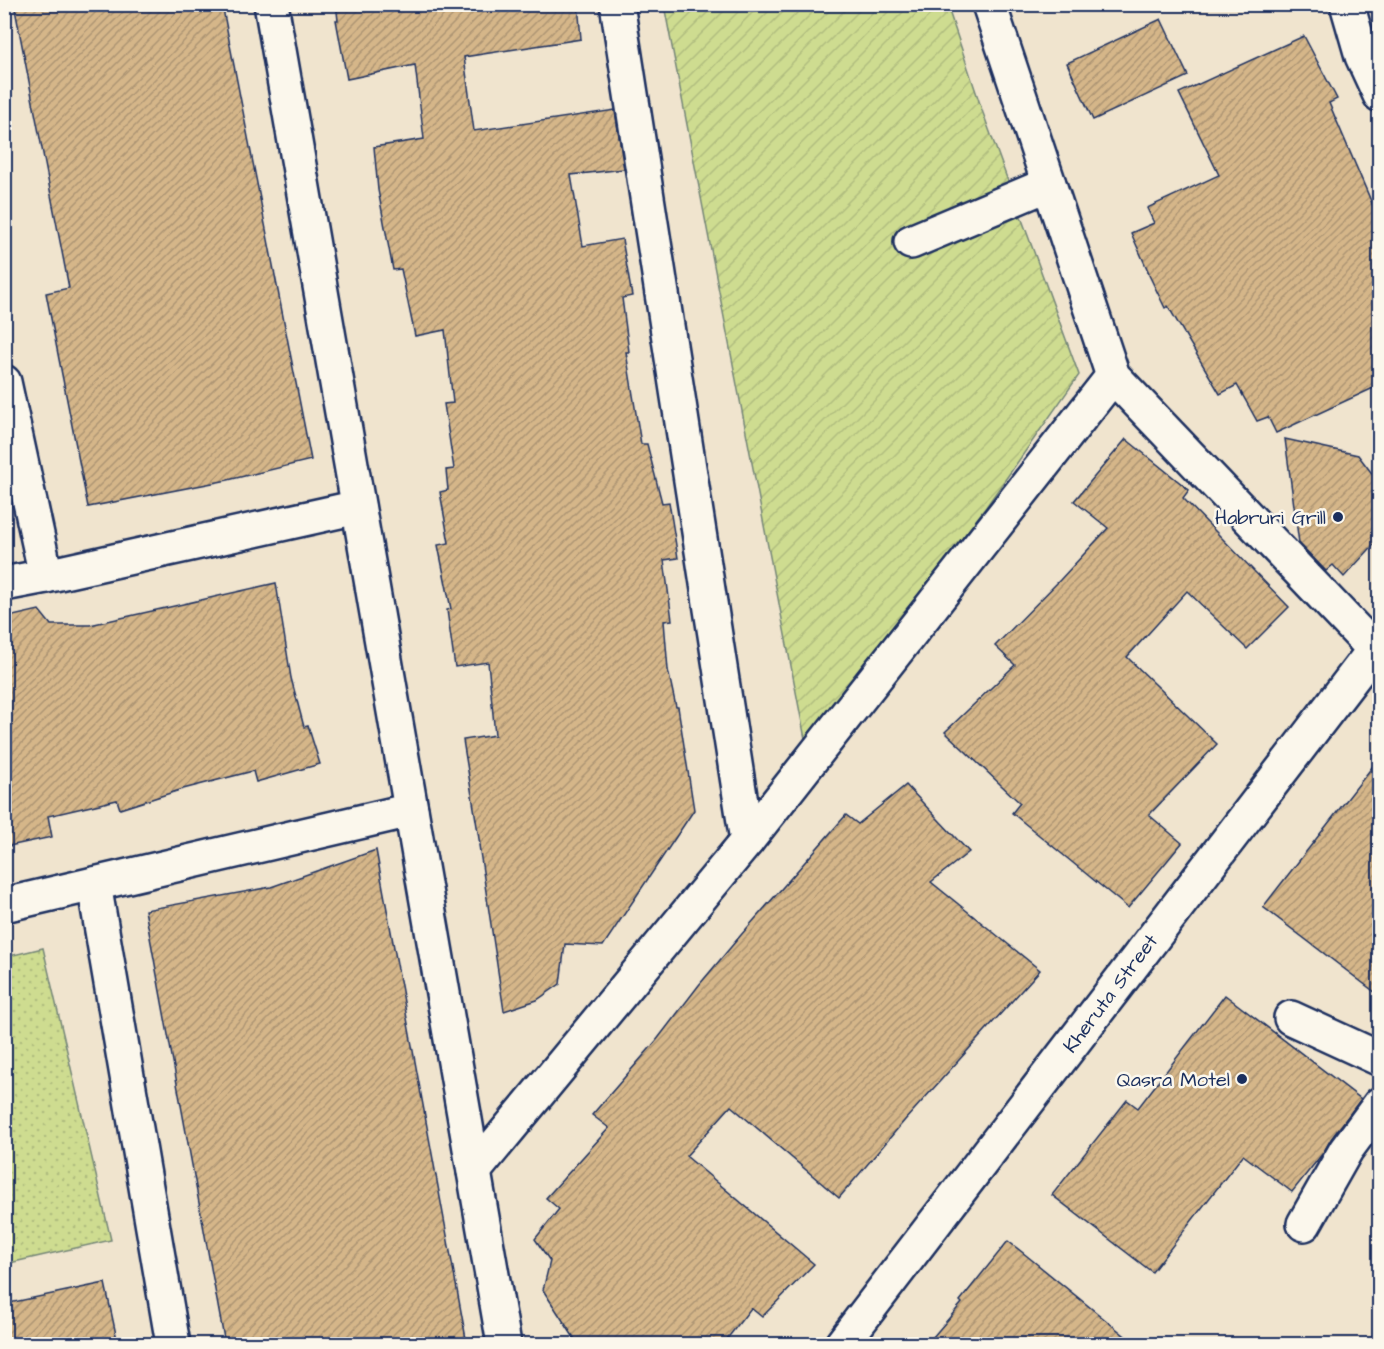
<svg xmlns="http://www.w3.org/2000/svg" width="1384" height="1349" viewBox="0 0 1384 1349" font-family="'Architects Daughter',sans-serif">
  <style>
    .park { fill: url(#park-dots); stroke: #748677; stroke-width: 1.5 }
    .garden { fill: url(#garden-furrows); stroke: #748677; stroke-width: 1.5 }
    .building { fill: url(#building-hatch); stroke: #1b2f5e; stroke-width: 1.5 }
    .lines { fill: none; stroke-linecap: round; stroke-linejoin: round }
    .minor-casing { stroke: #1b2f5e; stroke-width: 38 }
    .major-casing { stroke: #1b2f5e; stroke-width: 38 }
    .minor { stroke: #fbf7ec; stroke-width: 33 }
    .major { stroke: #fbf7ec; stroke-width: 33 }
    .poi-dot { fill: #1b2f5e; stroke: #fbf7ec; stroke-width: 2 }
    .labels { text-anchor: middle; stroke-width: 5; stroke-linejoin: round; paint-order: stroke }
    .poi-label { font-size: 20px; fill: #1b2f5e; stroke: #fbf7ec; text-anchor: end }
    .street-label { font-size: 20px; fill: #1b2f5e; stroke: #fbf7ec }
  </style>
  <defs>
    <pattern id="park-dots" width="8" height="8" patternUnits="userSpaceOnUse" patternTransform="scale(1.5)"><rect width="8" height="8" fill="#cedc90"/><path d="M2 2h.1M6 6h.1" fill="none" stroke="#b0bd7f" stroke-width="1.8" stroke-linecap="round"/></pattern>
    <pattern id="garden-furrows" width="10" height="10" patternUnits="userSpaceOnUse" patternTransform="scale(1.5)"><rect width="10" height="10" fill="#cedc90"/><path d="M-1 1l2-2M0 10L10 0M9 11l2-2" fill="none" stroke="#b0bd7f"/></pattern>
    <pattern id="building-hatch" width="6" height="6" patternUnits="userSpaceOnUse" patternTransform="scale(1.5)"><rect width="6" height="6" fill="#d5b689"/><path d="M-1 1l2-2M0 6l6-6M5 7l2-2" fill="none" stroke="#ac9473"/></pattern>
  </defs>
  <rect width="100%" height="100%" fill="#f0e4ce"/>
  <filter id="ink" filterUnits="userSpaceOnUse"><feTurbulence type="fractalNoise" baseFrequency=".0167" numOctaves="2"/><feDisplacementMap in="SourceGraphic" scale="12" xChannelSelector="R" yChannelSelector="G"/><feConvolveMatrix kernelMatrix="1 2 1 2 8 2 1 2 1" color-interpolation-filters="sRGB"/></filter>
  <g filter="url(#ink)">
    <path class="park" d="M43,948L111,1240L5,1264V957Z"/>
    <path class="garden" d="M664,5H947L983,113L1079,375L986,507L806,744Z"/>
    <g class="building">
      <path d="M14,4H222L311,460L228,480L88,507L46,293L69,288Z"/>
      <path d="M336,4H578L581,39L464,57L474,131L615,110L624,169L571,175L583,246L622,239L632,296L622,298L629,352H626L641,444H647L662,503L669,502L678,558L664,560L672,620L664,621L668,670L676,707H678L694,810L603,946L565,944L560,984L537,1000L504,1011L479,845H480L463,740L495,735L488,662L455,667L447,610L451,609L438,545L449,543L440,492L448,490L446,470L454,469L444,404L453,403L445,330L415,336L401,269L393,270L378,190L374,147L424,139L415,65L347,79L336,20H338Z"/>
      <path d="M1161,19L1188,76L1093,120L1067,63Z"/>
      <path d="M1304,36L1337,99L1329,103L1380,222V385L1276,433L1268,417L1257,421L1237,385L1220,394L1168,306L1165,308L1148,273H1149L1131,233L1154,223L1147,208L1219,175L1179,93Z"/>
      <path d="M1126,439L1189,490L1183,498L1289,607L1247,649L1187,591L1127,657L1217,744L1149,815L1182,843L1128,908L1012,813L1020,803L945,732L1015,665L995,646L1060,580L1108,528L1074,501Z"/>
      <path d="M1285,439L1358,455L1380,484V538L1344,577L1333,565L1326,571L1299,543Z"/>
      <path d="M276,583L291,678L304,727L308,726L320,764L256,782L253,771L183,789L120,809L117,800L48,816L52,837L4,847V618L39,610L51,625H90Z"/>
      <path d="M1380,757V996L1263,907Z"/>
      <path d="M906,785L969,852L931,882L1040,970L905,1120L839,1198L731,1106L686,1156L814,1264L762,1317L751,1308L723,1344H578L543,1290L550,1261L535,1239L559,1209L546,1198L609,1128L592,1115L656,1041L699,985L741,935L846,815L858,824Z"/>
      <path d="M376,850L467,1344H225L145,910L271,887Z"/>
      <path d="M1225,995L1361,1099L1331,1139L1323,1153L1292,1192L1243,1155L1152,1272L1052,1195L1127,1100L1138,1108Z"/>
      <path d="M1008,1241L1027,1256L1135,1344H927L962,1303L960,1301Z"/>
      <path d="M105,1283L118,1344H4V1304Z"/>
    </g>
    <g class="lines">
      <g class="minor-casing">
        <g id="minor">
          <path d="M271,4L504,1344"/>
          <path d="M617,4L747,841"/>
          <path d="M989,4L1113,376L1374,649"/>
          <path d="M911,242L1049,184"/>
          <path d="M4,382L46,576"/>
          <path d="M4,584L46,576L358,507"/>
          <path d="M94,884L173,1344"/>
          <path d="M4,905L411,810"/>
          <path d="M1291,1018L1380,1059"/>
          <path d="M474,1171L747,841L1113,376"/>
          <path d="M1304,1224L1346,1150L1380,1104"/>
          <path d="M842,1344L1380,642"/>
        </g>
      </g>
      <g class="major-casing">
        <path id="major" d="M1347,4L1362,56L1380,95"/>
      </g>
      <use href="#minor" class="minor"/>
      <use href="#major" class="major"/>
    </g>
  </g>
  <g class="poi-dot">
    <circle cx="1338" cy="517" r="6"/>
    <circle cx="1242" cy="1079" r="6"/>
  </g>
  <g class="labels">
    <g class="poi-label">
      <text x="1326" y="524">Habruri Grill</text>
      <text x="1230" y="1086">Qasra Motel</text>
    </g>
    <g class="street-label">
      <text transform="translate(1110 993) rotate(-53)" y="7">Kheruta Street</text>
    </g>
  </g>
  <rect width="1384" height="1349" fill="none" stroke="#fbf7ec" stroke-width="24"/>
  <rect x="12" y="12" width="1360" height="1325" fill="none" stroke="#1b2f5e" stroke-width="2" filter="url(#ink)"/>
</svg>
